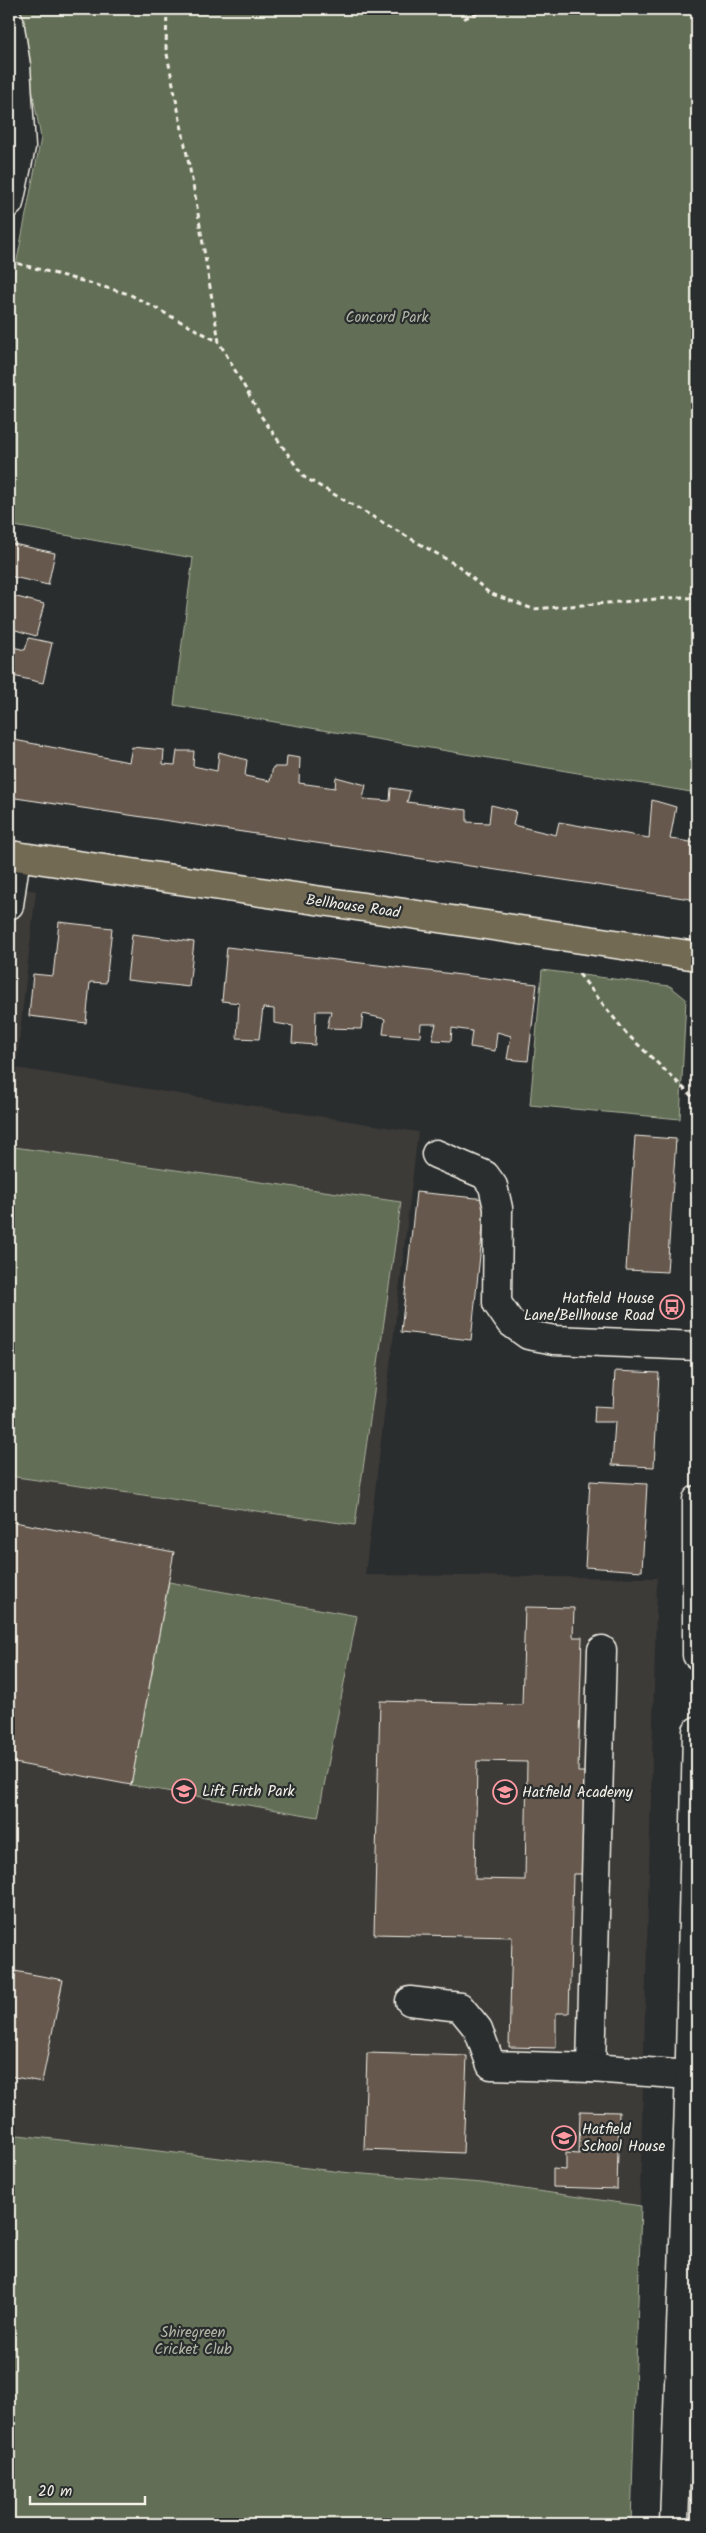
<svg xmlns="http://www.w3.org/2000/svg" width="706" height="2533" viewBox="0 0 706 2533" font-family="Kalam,sans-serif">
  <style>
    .built { fill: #3c3a37 }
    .green { fill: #626e55; stroke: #abb09e }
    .building { fill: #66584d; stroke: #f4f1e8; fill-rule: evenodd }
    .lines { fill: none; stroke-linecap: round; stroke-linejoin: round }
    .minor-casing { stroke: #f4f1e8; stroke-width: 31 }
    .major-casing { stroke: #f4f1e8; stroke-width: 31 }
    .path { stroke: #f4f1e8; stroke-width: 3; stroke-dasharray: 5 4; stroke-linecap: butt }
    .minor { stroke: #2a2d2e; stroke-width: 28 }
    .major { stroke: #736b52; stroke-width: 28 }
    .labels { text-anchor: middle; stroke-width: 4.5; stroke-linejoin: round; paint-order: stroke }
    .park-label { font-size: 15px; fill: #b2b6a6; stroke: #2a2d2e }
    .street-label { font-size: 15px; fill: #f4f1e8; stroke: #2a2d2e }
    .poi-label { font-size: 15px; fill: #f4f1e8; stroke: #2a2d2e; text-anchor: start }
  </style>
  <rect width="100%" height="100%" fill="#2a2d2e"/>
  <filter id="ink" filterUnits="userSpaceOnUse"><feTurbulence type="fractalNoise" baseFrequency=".02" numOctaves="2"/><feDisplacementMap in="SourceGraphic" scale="10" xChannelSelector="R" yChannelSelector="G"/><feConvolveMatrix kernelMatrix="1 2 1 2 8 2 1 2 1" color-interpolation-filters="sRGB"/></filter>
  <g filter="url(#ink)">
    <path class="built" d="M9,886L36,891L16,1068L418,1132L365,1575L657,1578L631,2524H9Z"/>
    <g class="green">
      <path d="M17,9H697V793L174,705L193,558L9,525V301L41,138Z"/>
      <path d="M542,970L670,986L686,999L680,1119L530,1105Z"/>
      <path d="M14,1147L401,1202L355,1525L9,1476V1182Z"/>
      <path d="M169,1582L357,1616L318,1817L131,1785Z"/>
      <path d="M9,2134L351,2173L482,2183L641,2206L631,2524H9Z"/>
    </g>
    <g class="building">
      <path d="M9,543L55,553L48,585L9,576Z"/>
      <path d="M9,595L44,604L36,636L9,628Z"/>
      <path d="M29,638L52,643L43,683L9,675V646L25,650Z"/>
      <path d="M9,739L129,762L132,747L164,750L163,764L175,765L177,751H194L193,766L217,771L219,752L247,760L245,776L270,781L273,767H286L287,756L300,758L299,783L335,788L336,777L366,785L363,799L390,801L391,788L410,791L407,802L467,810V822L489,823L491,805L516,811L513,825L556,835L559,822L649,838L652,800L676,807L670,839L697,843V900L9,797Z"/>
      <path d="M59,922L112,928L106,983L90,982L86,1023L29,1016L33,974L53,976Z"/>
      <path d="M132,934L194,942L189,987L127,980Z"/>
      <path d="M227,947L537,984L528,1061L507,1059L511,1036L497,1032L495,1051L470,1047L472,1031L452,1028L451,1041L432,1040L436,1024H421L420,1037L383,1034L385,1019L363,1014L361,1029L327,1028L331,1011H316L315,1045L292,1043L293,1026L274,1023V1009L263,1008L259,1039L237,1038L239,1003L222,1001Z"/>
      <path d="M635,1136L676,1139L667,1272L626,1270Z"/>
      <path d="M416,1192L486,1199L471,1340L401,1332Z"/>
      <path d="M615,1371L659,1373L654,1467L612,1465L615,1422H594L595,1406L613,1407Z"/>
      <path d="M590,1481L647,1484L642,1571L585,1567Z"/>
      <path d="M9,1521L174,1552L131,1785L9,1762Z"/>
      <path d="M525,1607L574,1608L573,1637H582L578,1772H588L586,1874H573L569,2013H556V2048L509,2047L512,1937L374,1934L380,1701L522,1705ZM477,1761L527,1762L525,1880L475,1879Z"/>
      <path d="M9,1970L63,1980L42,2082L9,2076Z"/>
      <path d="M367,2053L467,2056L463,2153L364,2149Z"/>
      <path d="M580,2111L619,2112L617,2189L553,2187V2169L566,2170V2153L579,2154Z"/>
    </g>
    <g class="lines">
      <g class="minor-casing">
        <g id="minor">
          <path d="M9,21L16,66L21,147L9,203"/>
          <path d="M9,905L16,856"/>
          <path d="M436,1154L485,1175L493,1186L498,1208L497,1303L510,1322L528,1335L555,1340L697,1346"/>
          <path d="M697,1500V1655"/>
          <path d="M602,1650L591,2068L690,2075"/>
          <path d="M410,2001L460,2007L478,2029L491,2065L591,2068"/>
          <path d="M674,2524L689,2103L697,1731"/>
        </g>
      </g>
      <g class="major-casing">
        <path id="major" d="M9,855L697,956"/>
      </g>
      <g class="path">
        <path d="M167,9L166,49L195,195L219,342L261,416L304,477L460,567L489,593L533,609L682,597L697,599"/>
        <path d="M461,9L465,18L487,9"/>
        <path d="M9,261L129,294L219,342"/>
        <path d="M579,974L626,1033L697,1101"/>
      </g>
      <use href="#minor" class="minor"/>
      <use href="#major" class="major"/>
    </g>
  </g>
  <defs>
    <g id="bus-ring" transform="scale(1.25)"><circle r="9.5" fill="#2a2d2e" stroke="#ff9aa2" stroke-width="1.5"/><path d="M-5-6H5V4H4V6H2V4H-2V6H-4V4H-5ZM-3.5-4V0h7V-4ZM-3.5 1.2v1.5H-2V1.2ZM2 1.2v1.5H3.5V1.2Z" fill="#ff9aa2"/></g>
    <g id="school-ring" transform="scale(1.25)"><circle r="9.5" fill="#2a2d2e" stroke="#ff9aa2" stroke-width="1.5"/><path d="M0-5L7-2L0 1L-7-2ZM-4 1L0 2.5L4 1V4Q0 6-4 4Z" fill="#ff9aa2"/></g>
  </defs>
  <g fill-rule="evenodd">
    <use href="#bus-ring" x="672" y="1307"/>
    <use href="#school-ring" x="184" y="1791"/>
    <use href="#school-ring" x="505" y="1792"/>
    <use href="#school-ring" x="564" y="2138"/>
  </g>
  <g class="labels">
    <g class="park-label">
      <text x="387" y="322">Concord Park</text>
      <text x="193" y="2337">Shiregreen<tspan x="193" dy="17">Cricket Club</tspan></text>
    </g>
    <g class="street-label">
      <text transform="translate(353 906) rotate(8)" y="5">Bellhouse Road</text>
    </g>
    <g class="poi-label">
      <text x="654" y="1303" text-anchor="end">Hatfield House<tspan x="654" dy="17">Lane/Bellhouse Road</tspan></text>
      <text x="202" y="1796">Lift Firth Park</text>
      <text x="522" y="1797">Hatfield Academy</text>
      <text x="582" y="2134">Hatfield<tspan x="582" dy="17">School House</tspan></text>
    </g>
  </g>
  <rect width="706" height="2533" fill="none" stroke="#2a2d2e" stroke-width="30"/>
  <rect x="15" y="15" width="676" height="2503" fill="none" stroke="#f4f1e8" stroke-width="2" filter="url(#ink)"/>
  <path d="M30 2496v8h115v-8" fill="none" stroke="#f4f1e8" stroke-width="2.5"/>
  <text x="38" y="2496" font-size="15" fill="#f4f1e8" stroke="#2a2d2e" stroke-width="4" paint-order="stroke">20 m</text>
</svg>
